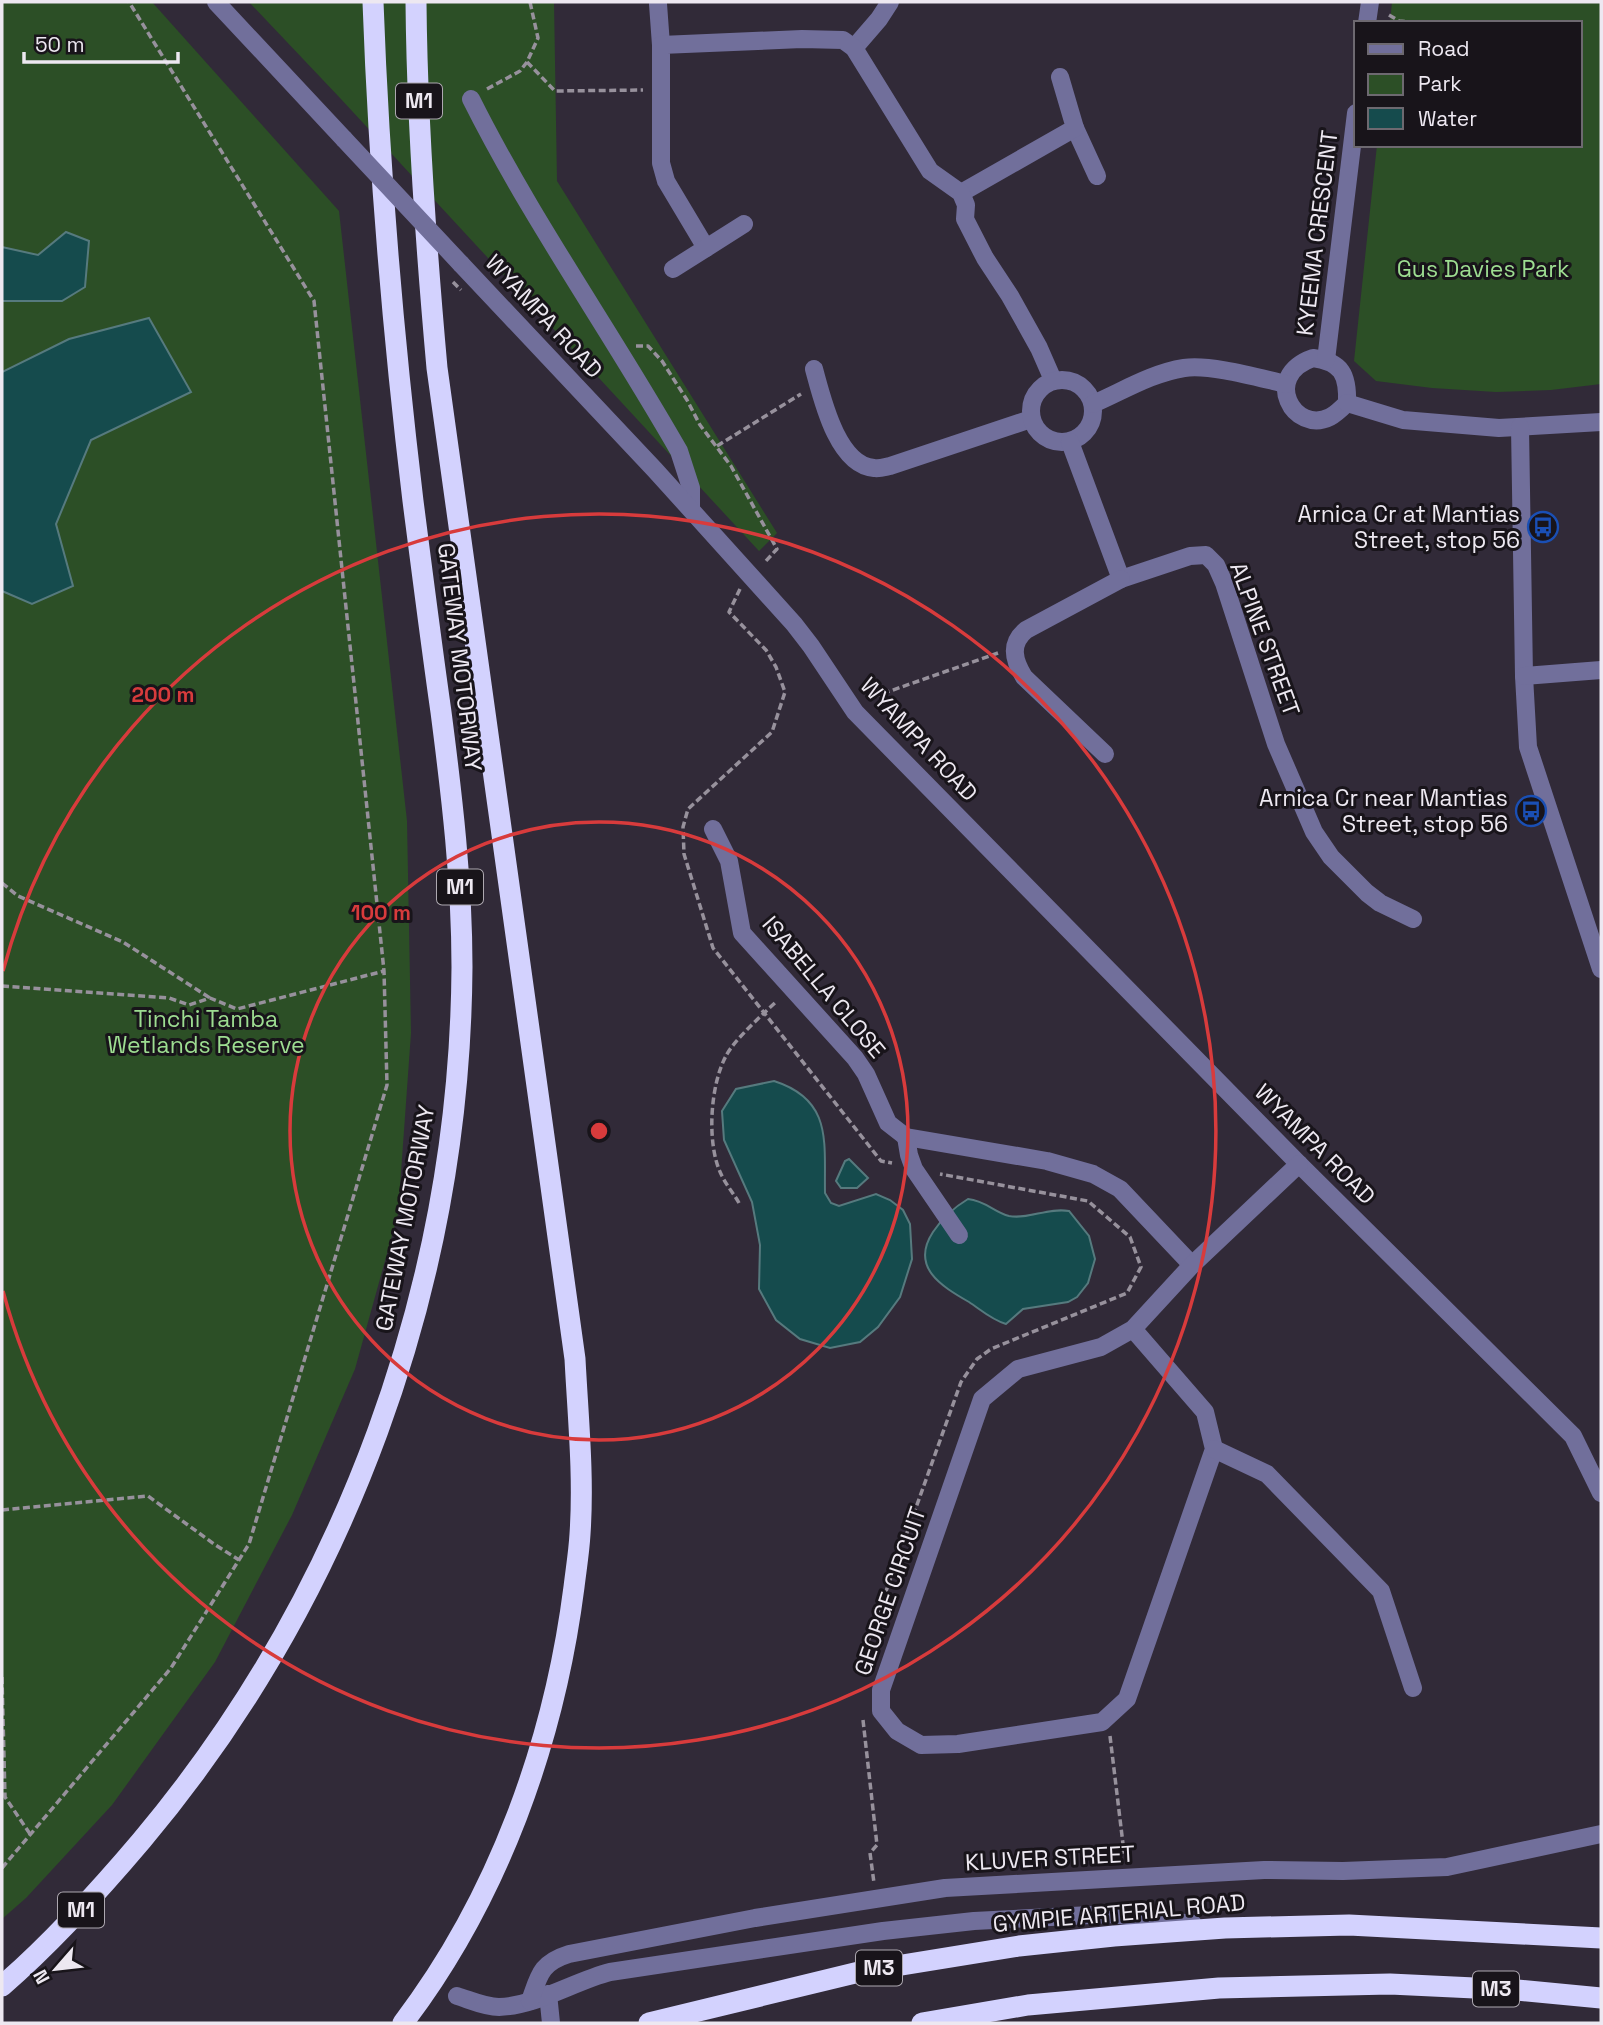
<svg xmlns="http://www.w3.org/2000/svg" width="1603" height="2025" viewBox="0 0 1603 2025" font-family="'Space Grotesk',sans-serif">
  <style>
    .green { fill: #2c4f26 }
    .water { fill: #154b4d; stroke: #567a7e; stroke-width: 2 }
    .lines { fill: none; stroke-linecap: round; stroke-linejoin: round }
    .path { stroke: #97919c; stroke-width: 3.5; stroke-dasharray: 7 3.5; stroke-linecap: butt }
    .minor { stroke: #716f9b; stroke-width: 18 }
    .highway { stroke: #d3d2fe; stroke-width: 21 }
    .path-bridge { stroke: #97919c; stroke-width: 3.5; stroke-dasharray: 7 3.5; stroke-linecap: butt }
    .minor-bridge { stroke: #716f9b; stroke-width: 18 }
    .ring { fill: none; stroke: #d83b3c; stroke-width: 3.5 }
    .labels { text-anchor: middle; stroke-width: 6; stroke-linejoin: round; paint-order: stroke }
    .shield { fill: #18141a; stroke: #ada8b0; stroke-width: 2 }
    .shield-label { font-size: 21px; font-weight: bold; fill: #ede8f1 }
    .street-label { font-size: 23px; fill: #ede8f1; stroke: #18141a }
    .park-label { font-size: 23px; fill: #9ddd91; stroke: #18141a }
    .poi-label { font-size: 23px; fill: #ede8f1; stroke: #18141a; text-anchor: end }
    .centre { fill: #d83b3c; stroke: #18141a; stroke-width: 3.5 }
    .ring-label { font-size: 21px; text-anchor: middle; font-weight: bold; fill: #d83b3c; stroke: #18141a; stroke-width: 6; stroke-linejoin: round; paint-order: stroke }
  </style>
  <rect width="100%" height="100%" fill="#312a38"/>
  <g class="green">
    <path d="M2,2H152L339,211L407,821L411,1033L398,1214L355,1369L292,1515L215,1662L112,1805L26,1898L2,1919Z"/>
    <path d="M249,2H554L557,181L777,533L759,551L340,98Z"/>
    <path d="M1392,2H1601V384L1551,390L1496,392L1432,388L1376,381L1354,361L1377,145H1580V23H1390Z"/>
  </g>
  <g class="water">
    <path d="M66,232L89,241L85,287L62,301H2V247L38,255Z"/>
    <path d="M149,318L191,392L91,440L56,524L73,586L32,604L2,591V372L69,339Z"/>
    <path d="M774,1081C833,1100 824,1142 825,1193L831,1203L839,1206L876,1194L890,1200L903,1210L910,1224L912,1259L900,1297L878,1327L860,1342L830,1348L800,1339L776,1320L759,1289L760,1245L752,1202L724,1140L722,1111L736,1089Z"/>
    <path d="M849,1159L868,1178L857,1188H841L836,1181L845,1161Z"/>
    <path d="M968,1199C986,1201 994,1212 1009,1216C1027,1220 1049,1207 1069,1211L1089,1236L1095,1259L1088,1283L1077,1297L1068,1302L1023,1309L1006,1324C992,1320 981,1310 969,1302C941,1286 910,1267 933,1232C943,1217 953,1208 968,1199Z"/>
  </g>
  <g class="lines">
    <g class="path">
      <path d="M1389,15L1399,21L1419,23"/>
      <path d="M527,62L555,91L643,90"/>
      <path d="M487,89L520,71L527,62L538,38L530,2"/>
      <path d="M636,346H648L662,361L687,400L700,425L731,466L777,549L764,563"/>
      <path d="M717,446L801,394"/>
      <path d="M740,589L729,612L766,650L776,667L785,692L772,732L688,809L683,827L684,854L713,948L881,1161L892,1163"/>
      <path d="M873,697L998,653"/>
      <path d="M2,883L18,896L123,942L210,998"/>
      <path d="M2,986L169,998L189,1005L210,998L237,1009L384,971"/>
      <path d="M739,1203C734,1194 727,1186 722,1176C706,1146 710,1085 726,1056C733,1041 764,1013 777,1001"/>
      <path d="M2,1510L148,1496L214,1544L239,1560"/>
      <path d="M864,1675L866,1647L961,1382L977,1359L991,1349L1127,1293L1141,1267L1130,1237L1088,1201L940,1174"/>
      <path d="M2,1677L5,1797L30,1834"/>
      <path d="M863,1720L877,1845L870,1853L874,1883"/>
      <path d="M1110,1736L1123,1844V1852L1115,1853L1116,1860"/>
      <path d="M2,1868L171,1668L249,1544L387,1085L384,971L314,301L129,2"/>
    </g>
    <g class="minor">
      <path d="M216,2L344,139"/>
      <path d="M658,4L661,45"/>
      <path d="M1367,23L1370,2"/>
      <path d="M854,48L879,19L890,2"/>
      <path d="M471,99C532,221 612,333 679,451L691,488V509"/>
      <path d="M1075,128L1097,176"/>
      <path d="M961,193L1075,128L1060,77"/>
      <path d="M706,248L666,181L661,163V45L802,39L843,40L854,48L930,171L961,193L966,205L965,219L985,258L1010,296L1039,348L1053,380"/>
      <path d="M461,264L655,470L794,624L811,646L855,712L1299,1164L1573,1436L1601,1493"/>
      <path d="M673,269L744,224"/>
      <path d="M1313,358C1342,362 1348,375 1347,403C1342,408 1336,414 1330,417C1294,435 1261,376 1313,358Z"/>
      <path d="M1326,360L1356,113"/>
      <path d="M814,369C822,398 837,465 874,468C879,469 885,467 890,466L1031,419"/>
      <circle cx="1062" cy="411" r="31"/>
      <path d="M1347,403L1403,420L1499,428L1601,422"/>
      <path d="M1093,404C1123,391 1152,373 1184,368C1211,364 1259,378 1286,384"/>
      <path d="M1520,427L1524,676L1528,747L1601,969"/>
      <path d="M1070,442L1121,579L1190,556L1206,555L1216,565L1224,583L1276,744L1314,832L1331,857L1367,893L1380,903L1413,919"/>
      <path d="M1524,676L1601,670"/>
      <path d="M1105,754L1024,677C1014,661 1009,644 1026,630L1121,579"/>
      <path d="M713,829L729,861L742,933L855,1058L866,1074L888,1123L906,1137L1047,1161L1093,1174L1120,1189L1192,1265"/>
      <path d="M906,1137L909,1155L914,1169L959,1235"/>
      <path d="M1133,1329L1101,1347L1018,1369L982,1399L881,1690V1711L897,1731L921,1745L958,1744L1102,1722L1127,1699L1214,1449L1205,1412L1133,1329L1192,1265L1299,1164"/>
      <path d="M1214,1449L1267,1474L1381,1591L1413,1688"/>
      <path d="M548,1994L551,2023"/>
      <path d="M457,1996C470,2000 485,2007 499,2007C536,2006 575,1981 610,1972L883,1931L974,1921L1111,1914L1193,1924"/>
      <path d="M530,2001C539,1976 540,1963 569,1954L755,1918L945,1888L1264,1870L1343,1871L1447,1867L1601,1834"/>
    </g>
    <g class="highway">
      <path d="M2,1986C53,1942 98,1892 142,1840C346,1597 460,1284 462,967C462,881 452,797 441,712C431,642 422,571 413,501C393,335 379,169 373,2"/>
      <path d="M403,2023C498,1898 554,1743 574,1587C576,1570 579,1552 580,1534C584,1476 578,1417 575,1359L437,368C426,246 417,124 416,2"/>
      <path d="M649,2023L859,1972L1019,1946L1114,1936L1225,1928L1349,1925L1601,1938"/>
      <path d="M922,2023L1028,2005L1219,1988L1390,1984L1517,1990L1601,1998"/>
    </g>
    <path class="path-bridge" d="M453,282L461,290"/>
    <path class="minor-bridge" d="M344,139L461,264"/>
  </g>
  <g class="ring">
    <circle cx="599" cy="1131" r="309"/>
    <path d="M3 971A617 617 0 1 1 3 1291"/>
  </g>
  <defs>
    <g id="bus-ring" transform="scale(1.575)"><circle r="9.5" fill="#18141a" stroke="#1a4fb4" stroke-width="1.5"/><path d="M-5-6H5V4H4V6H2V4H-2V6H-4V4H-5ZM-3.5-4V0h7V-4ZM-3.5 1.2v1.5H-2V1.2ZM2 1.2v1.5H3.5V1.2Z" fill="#1a4fb4"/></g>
  </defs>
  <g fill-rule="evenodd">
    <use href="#bus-ring" x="1543" y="527"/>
    <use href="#bus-ring" x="1531" y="811"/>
  </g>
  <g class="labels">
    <g class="shield">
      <rect x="396" y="83.5" width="46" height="35" rx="5"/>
      <rect x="437" y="869.5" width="46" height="35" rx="5"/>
      <rect x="58" y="1892.5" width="46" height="35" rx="5"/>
      <rect x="856" y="1950.5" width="46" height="35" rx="5"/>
      <rect x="1473" y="1971.5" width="46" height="35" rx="5"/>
    </g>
    <g class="shield-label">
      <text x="419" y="108">M1</text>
      <text x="460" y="894">M1</text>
      <text x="81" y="1917">M1</text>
      <text x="879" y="1975">M3</text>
      <text x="1496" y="1996">M3</text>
    </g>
    <g class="street-label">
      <text transform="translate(1317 233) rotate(-83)" y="8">KYEEMA CRESCENT</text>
      <text transform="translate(544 316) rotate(47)" y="8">WYAMPA ROAD</text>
      <text transform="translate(1265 639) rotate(70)" y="8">ALPINE STREET</text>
      <text transform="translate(460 657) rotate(83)" y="8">GATEWAY MOTORWAY</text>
      <text transform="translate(919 739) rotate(47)" y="8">WYAMPA ROAD</text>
      <text transform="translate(824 987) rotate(50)" y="8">ISABELLA CLOSE</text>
      <text transform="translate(1315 1144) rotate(45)" y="8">WYAMPA ROAD</text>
      <text transform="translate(405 1218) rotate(-79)" y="8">GATEWAY MOTORWAY</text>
      <text transform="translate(890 1591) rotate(-71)" y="8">GEORGE CIRCUIT</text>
      <text transform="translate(1050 1858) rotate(-3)" y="8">KLUVER STREET</text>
      <text transform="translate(1119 1913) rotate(-5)" y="8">GYMPIE ARTERIAL ROAD</text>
    </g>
    <g class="park-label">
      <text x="1483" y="277">Gus Davies Park</text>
      <text x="206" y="1027">Tinchi Tamba<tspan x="206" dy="26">Wetlands Reserve</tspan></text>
    </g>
    <g class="poi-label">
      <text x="1520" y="522">Arnica Cr at Mantias<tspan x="1520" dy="26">Street, stop 56</tspan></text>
      <text x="1508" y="806">Arnica Cr near Mantias<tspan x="1508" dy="26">Street, stop 56</tspan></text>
    </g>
  </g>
  <circle cx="599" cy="1131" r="10" class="centre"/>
  <g class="ring-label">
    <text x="163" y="702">200 m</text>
    <text x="381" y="920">100 m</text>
  </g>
  <rect width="1603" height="2025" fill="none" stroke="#ede8f1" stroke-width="7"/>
  <rect x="1354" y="21" width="228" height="126" fill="#18141a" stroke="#6d6970" stroke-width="2"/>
  <rect x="1368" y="44" width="35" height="10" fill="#716f9b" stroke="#6d6970" stroke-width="2"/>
  <text x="1418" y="56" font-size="21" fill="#ede8f1">Road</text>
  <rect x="1368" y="74" width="35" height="21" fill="#2c4f26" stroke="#6d6970" stroke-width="2"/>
  <text x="1418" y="91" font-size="21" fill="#ede8f1">Park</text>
  <rect x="1368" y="108" width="35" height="21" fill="#154b4d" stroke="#6d6970" stroke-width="2"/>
  <text x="1418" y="126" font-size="21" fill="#ede8f1">Water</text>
  <g transform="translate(56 1969) rotate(242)" stroke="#18141a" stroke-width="5" paint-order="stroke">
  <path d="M0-5L12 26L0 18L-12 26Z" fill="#ede8f1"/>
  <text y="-10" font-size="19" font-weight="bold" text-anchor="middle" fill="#ede8f1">N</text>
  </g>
  <path d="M24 52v10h154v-10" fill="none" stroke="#ede8f1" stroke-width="3.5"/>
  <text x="35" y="52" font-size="21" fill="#ede8f1" stroke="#18141a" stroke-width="5" paint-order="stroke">50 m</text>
</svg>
